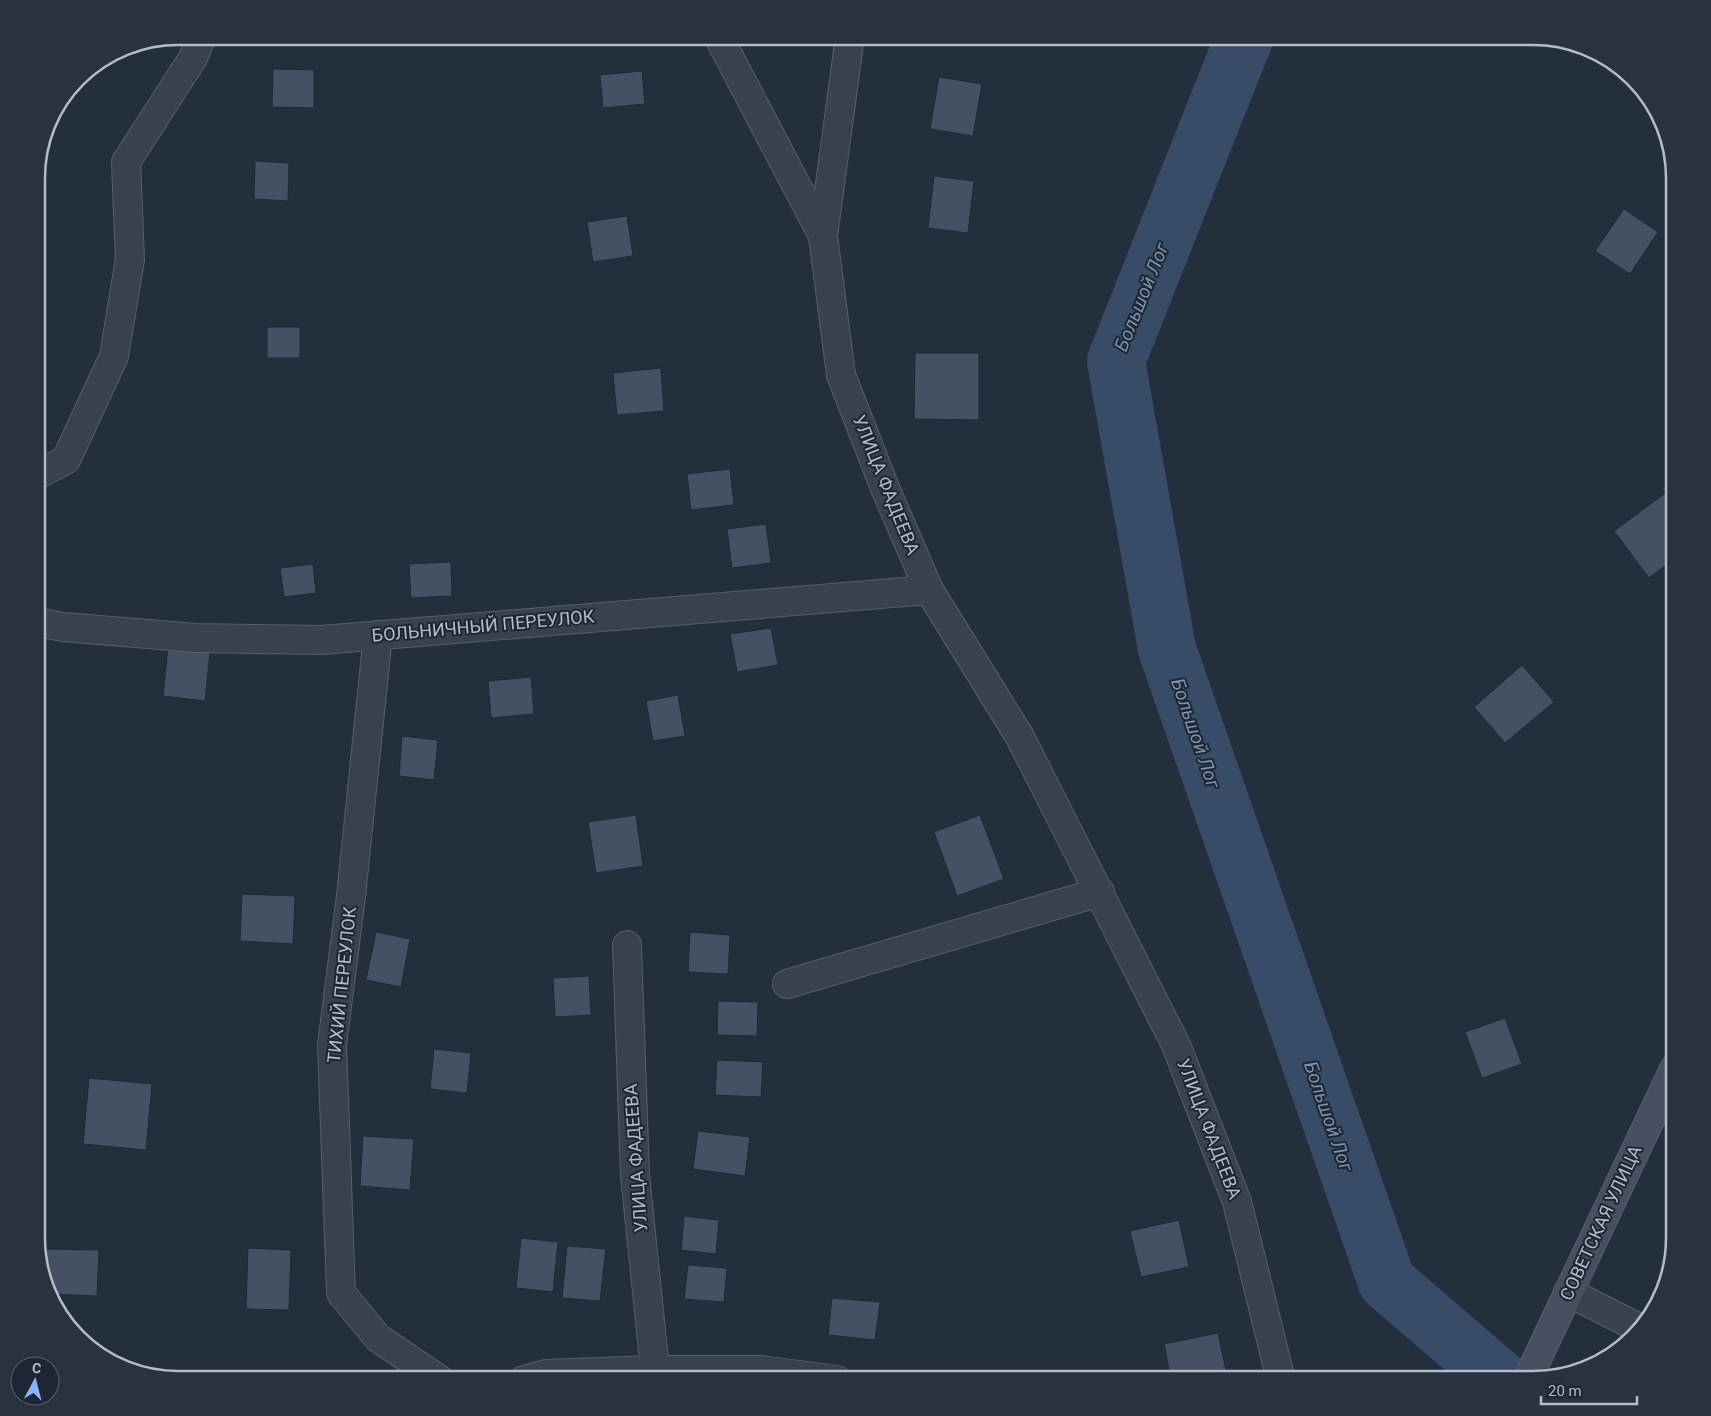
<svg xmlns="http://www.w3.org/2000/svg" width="1711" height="1416" viewBox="0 0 1711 1416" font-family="Roboto,sans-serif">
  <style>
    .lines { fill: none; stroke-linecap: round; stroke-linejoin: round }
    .river { stroke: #394c67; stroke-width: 58 }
    .building { fill: #455162; stroke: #1f2835 }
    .minor-casing { stroke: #565f6c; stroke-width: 30 }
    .tertiary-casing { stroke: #565f6c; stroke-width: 30 }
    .secondary-casing { stroke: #565f6c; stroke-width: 30 }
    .minor { stroke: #38414e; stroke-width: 28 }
    .tertiary { stroke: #38414e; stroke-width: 28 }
    .secondary { stroke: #465061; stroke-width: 28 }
    .labels { text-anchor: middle; stroke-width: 4; stroke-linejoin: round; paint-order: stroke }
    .street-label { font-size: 18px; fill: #b4bcc9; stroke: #1d2633 }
    .water-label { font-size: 19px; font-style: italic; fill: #7c92b1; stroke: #1d2633 }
    .rim { fill: none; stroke: #b4bcc9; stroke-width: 2.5 }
  </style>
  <rect width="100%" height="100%" fill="#242f3e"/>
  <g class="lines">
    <path class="river" d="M1245,36L1116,361L1167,649L1387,1282L1501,1380"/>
  </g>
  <g class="building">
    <path d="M754,36H796L755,42Z"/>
    <path d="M273,69L314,70V108L272,107Z"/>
    <path d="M642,71L645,104L603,108L600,75Z"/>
    <path d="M939,77L982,84L973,136L930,129Z"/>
    <path d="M255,161L289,163L288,201L254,199Z"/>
    <path d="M934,176L974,181L968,233L928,228Z"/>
    <path d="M1624,209L1658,232L1630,274L1595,251Z"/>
    <path d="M627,216L633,256L593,262L587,222Z"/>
    <rect x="267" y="327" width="33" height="31"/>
    <path d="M915,353H979V420L914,419Z"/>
    <path d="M661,368L664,411L617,415L613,373Z"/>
    <path d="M730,469L734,505L691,510L687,474Z"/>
    <path d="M1668,491L1675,501V558L1649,578L1614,531Z"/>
    <path d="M766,524L771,563L732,568L727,529Z"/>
    <path d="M451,562L452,596L411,598L409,564Z"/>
    <path d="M313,564L316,593L284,597L280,568Z"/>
    <path d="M771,628L778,665L737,672L730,634Z"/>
    <path d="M168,647L210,652L205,701L163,696Z"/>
    <path d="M1522,665L1554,702L1505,743L1474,707Z"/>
    <path d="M531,677L534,714L491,718L488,681Z"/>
    <path d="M678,695L685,736L653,741L646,701Z"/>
    <path d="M402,736L438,740L434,780L399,776Z"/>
    <path d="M636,815L643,866L596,873L588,822Z"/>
    <path d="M980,815L1004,879L957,896L934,832Z"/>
    <path d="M242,894L295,896L293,944L240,941Z"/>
    <path d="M376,932L410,939L401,987L366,980Z"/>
    <path d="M690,932L730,935L728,974L688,972Z"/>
    <path d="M589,976L591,1015L555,1017L553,978Z"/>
    <path d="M718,1001L758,1002L757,1036L717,1035Z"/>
    <path d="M1505,1018L1522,1064L1482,1078L1465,1032Z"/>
    <path d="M434,1049L471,1053L467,1093L430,1089Z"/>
    <path d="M717,1060L763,1062L761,1097L715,1095Z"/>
    <path d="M89,1078L152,1084L146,1150L83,1144Z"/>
    <path d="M698,1131L750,1137L745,1176L693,1169Z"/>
    <path d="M363,1136L414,1139L410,1190L360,1186Z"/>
    <path d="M684,1216L719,1220L716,1254L681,1250Z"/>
    <path d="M1179,1220L1189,1267L1141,1277L1130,1231Z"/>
    <path d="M521,1238L558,1242L553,1292L516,1288Z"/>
    <path d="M567,1246L606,1249L600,1301L562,1298Z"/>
    <path d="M248,1248L291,1250L289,1310L246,1309Z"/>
    <path d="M44,1249L99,1250L97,1296L49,1294L44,1274Z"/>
    <path d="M688,1265L727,1268L724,1302L684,1299Z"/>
    <path d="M832,1298L880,1302L875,1340L828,1335Z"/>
    <path d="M1218,1333L1226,1370L1171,1380L1164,1344Z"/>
  </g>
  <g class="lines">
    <g class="minor-casing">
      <g id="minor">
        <path d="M718,36L823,236"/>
        <path d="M37,475L66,460L114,356L130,259L126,162L193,58L202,36"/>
        <path d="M37,622L63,627L196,638L322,640L929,590"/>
        <path d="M378,635L351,896L332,1045L341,1293L378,1338L440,1380"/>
        <path d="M627,945L635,1175L655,1370"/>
        <path d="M787,984L1100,892"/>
        <path d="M1568,1292L1641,1329"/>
        <path d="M524,1380L546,1374L655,1370H761L837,1380"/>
      </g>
    </g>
    <g class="tertiary-casing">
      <path id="tertiary" d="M850,36L823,236L841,375L885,488L929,590L1020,737L1176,1045L1237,1202L1281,1380"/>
    </g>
    <g class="secondary-casing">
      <path id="secondary" d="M1527,1380L1675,1067"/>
    </g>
    <use href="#minor" class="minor"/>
    <use href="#tertiary" class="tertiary"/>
    <use href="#secondary" class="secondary"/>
  </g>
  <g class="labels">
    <g class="street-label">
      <text transform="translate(886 485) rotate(68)" y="6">УЛИЦА ФАДЕЕВА</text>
      <text transform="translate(483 626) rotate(-5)" y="6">БОЛЬНИЧНЫЙ ПЕРЕУЛОК</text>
      <text transform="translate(342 985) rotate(-84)" y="6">ТИХИЙ ПЕРЕУЛОК</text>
      <text transform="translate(1209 1129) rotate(69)" y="6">УЛИЦА ФАДЕЕВА</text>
      <text transform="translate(636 1158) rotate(-94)" y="6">УЛИЦА ФАДЕЕВА</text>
      <text transform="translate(1601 1223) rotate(-65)" y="6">СОВЕТСКАЯ УЛИЦА</text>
    </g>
    <g class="water-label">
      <text transform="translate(1141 297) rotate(-68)" y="7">Большой Лог</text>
      <text transform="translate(1196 733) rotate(71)" y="7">Большой Лог</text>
      <text transform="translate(1329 1116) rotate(71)" y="7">Большой Лог</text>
    </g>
  </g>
  <path d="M0 0H1711V1416H0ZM178 45H1533A133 133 0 0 1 1666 178V1238A133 133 0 0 1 1533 1371H178A133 133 0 0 1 45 1238V178A133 133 0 0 1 178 45Z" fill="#29323f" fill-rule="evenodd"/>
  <path class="rim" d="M178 45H1533A133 133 0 0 1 1666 178V1238A133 133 0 0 1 1533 1371H178A133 133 0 0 1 45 1238V178A133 133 0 0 1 178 45Z"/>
  <g transform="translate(35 1381) rotate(7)"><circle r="24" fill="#1d2633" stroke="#59626f"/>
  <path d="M0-4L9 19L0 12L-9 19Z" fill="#8ab4f8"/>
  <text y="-8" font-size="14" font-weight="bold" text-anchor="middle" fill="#b4bcc9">С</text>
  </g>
  <path d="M1541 1396v8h96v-8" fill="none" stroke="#b4bcc9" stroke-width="2.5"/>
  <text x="1548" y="1396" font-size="15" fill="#b4bcc9" stroke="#1d2633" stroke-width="4" paint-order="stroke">20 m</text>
</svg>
